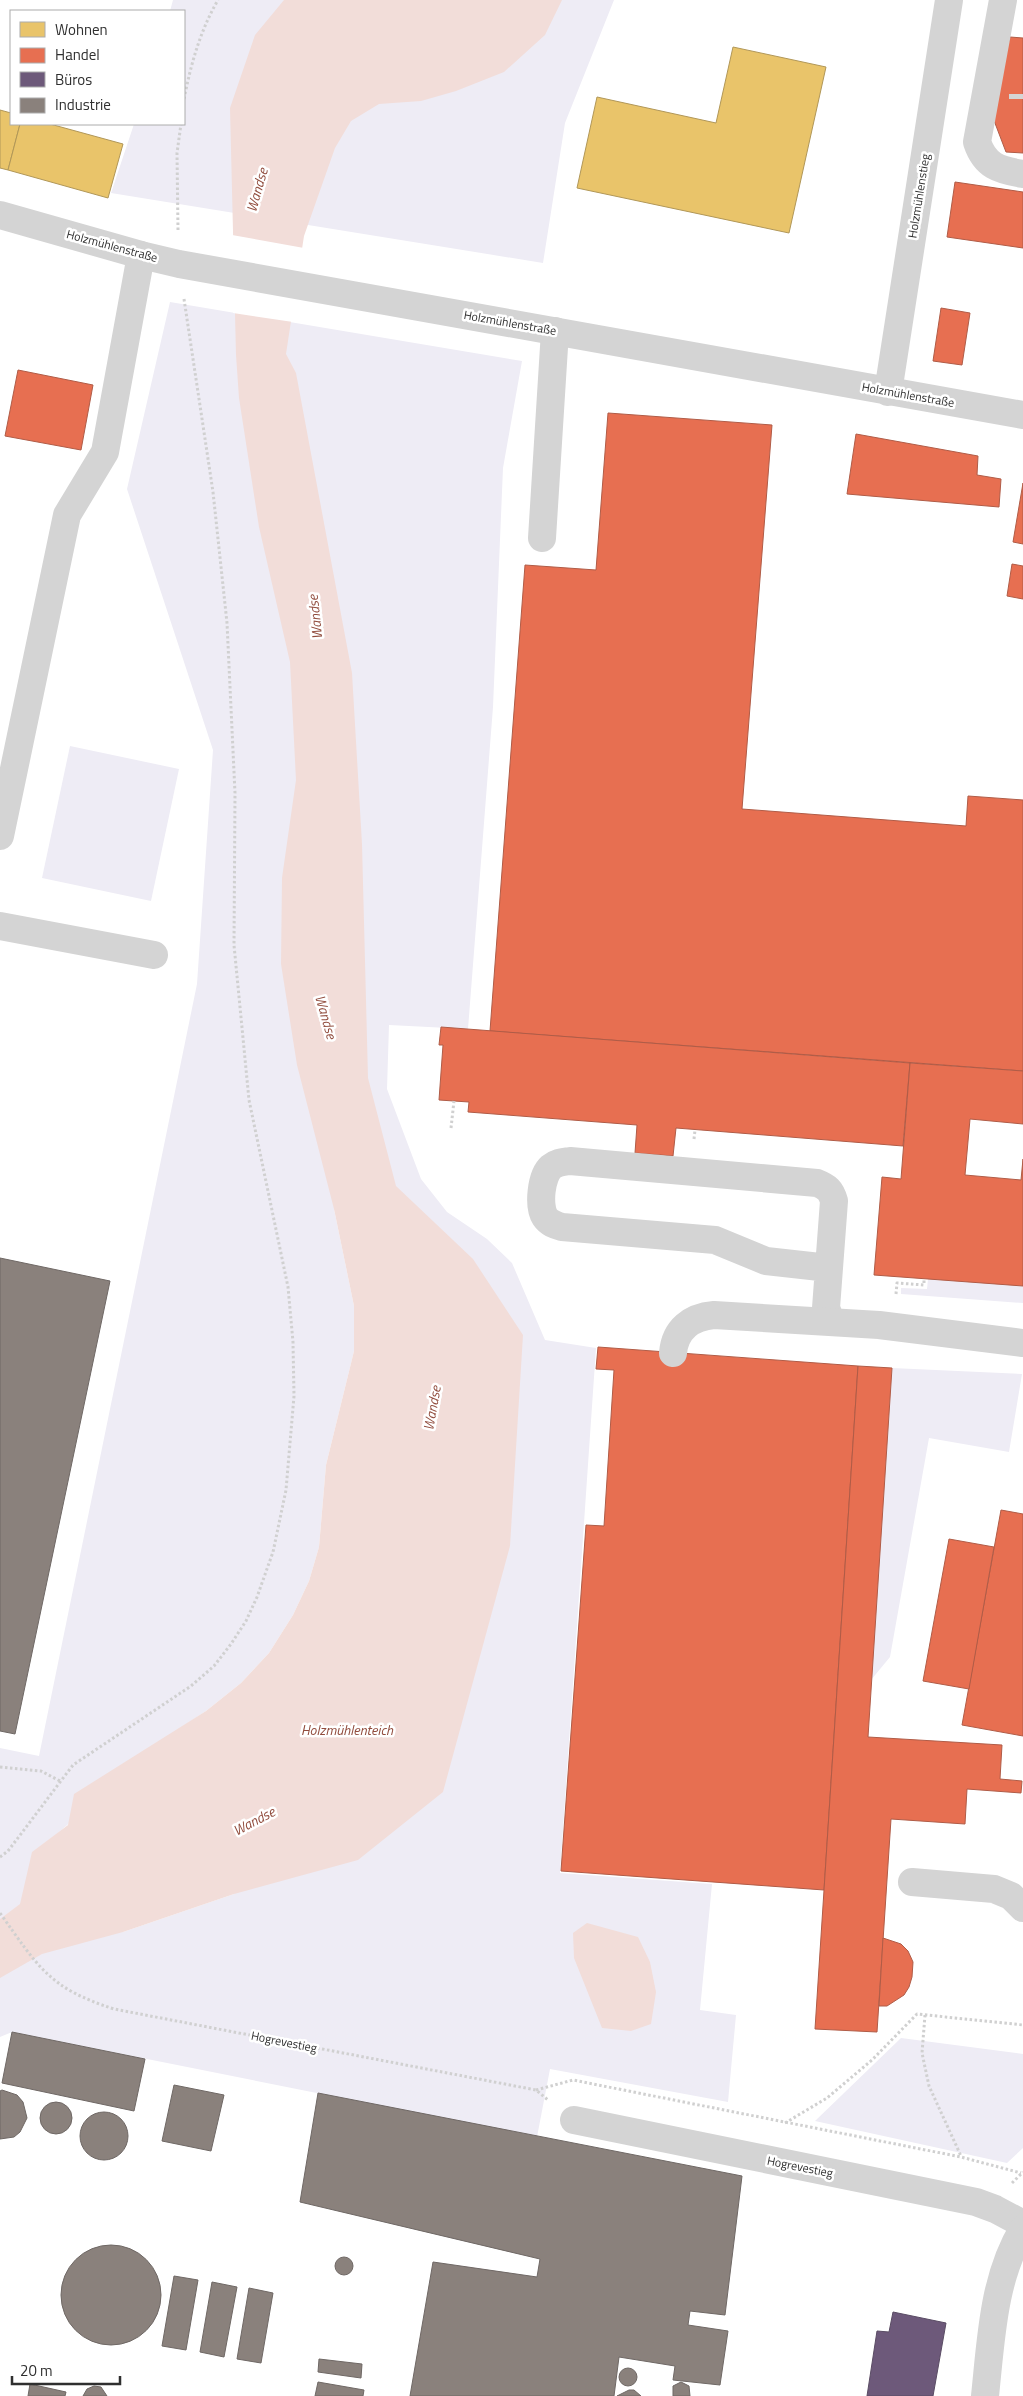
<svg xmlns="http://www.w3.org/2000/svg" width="1023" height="2396" viewBox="0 0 1023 2396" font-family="'Titillium Web',sans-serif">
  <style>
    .green { fill: #eeecf5; fill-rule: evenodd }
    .water { fill: #f2ddd9 }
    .pier { fill: #fff }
    .homes { fill: #e9c46a; stroke: #b19758 }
    .shops { fill: #e76f51; stroke: #b05c47 }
    .offices { fill: #6d597a; stroke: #5a4c64 }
    .industry { fill: #8a817c; stroke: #6f6865 }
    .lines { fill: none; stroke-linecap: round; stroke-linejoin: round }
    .minor-tunnel { stroke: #d5d5d5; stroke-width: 28; stroke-dasharray: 28 14; stroke-linecap: butt }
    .path { stroke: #d0d0d0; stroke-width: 3; stroke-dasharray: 2.5 2.5; stroke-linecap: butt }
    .minor { stroke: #d4d4d4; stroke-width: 28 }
    .labels { text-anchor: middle; stroke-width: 5; stroke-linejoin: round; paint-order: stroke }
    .street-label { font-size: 12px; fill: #2f2f2f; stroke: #fff }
    .water-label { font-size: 14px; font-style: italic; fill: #914c3d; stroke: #fff }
  </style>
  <rect width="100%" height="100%" fill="#fff"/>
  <g class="green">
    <path d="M173,0H614L565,123L543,263L111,193L134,124H184V11H170Z"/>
    <path d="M170,302L522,361L503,468L493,707L468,1029L389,1025L387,1089L421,1179L447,1212L487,1239L512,1263L545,1340L596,1348L560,1873L712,1884L700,2010L736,2015L728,2102L550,2069L537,2137L12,2032L0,2037V1748L39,1756L197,984L213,750L127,489ZM334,1209L510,1546L234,1894L123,1932L58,1833L174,1732L206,1711L241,1683L269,1653L293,1615L309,1581L319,1547L326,1465L354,1351V1306Z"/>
    <path d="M70,746L179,769L151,901L42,878Z"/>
    <path d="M928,1279L1023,1286V1303L901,1294V1288L927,1289Z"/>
    <path d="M892,1368L1022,1374L1009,1452L929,1438L890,1657L871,1680Z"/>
    <path d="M901,2038L1023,2054V2148L1007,2163L815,2121Z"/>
  </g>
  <g class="water">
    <path d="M284,0H562L545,35L504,72L456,91L421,101L379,104L351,121L335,148L304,236L286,354L296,373L352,673L362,844L368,1078L396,1186L473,1259L523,1335L510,1546L443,1792L358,1860L234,1894L123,1932L42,1954L0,1978V1919L20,1904L32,1852L68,1825L74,1794L206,1711L241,1683L269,1653L293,1615L309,1581L319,1547L326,1465L354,1351V1306L334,1209L297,1065L281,964L282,878L296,780L290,662L259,527L239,398L236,355L230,108L255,35Z"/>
    <path d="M587,1923L638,1937L650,1962L656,1992L651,2024L631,2031L602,2028L574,1958L573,1933Z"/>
  </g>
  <path class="pier" d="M232,235L304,248L293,322L233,313Z"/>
  <g class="homes">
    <path d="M733,47L826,67L789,233L577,188L597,97L716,123Z"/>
    <path d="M0,110L11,113V124H20L8,170L0,168Z"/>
    <path d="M20,124H50L123,144L108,198L8,170Z"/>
  </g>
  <g class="shops">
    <path d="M1010,37L1023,38V153L1006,152L990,110Z"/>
    <path d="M955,182L1023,192V248L947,237Z"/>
    <path d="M941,308L970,313L962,365L933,361Z"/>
    <path d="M18,370L93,385L81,450L5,436Z"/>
    <path d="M608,413L772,425L742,809L966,826L968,796L1023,800V1071L490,1031L525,565L596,570Z"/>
    <path d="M856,434L978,456L977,475L1001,479L999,507L847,494Z"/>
    <path d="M1023,483V544L1013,542Z"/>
    <path d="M1012,564L1023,566V599L1007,596Z"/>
    <path d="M441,1027L910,1063L903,1146L676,1128L673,1156L635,1153L637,1125L468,1112L469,1102L439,1100L443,1045H439Z"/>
    <path d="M910,1063L1023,1071V1124L970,1119L965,1175L1021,1180L1023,1159V1286L874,1275L882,1177L901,1179Z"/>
    <path d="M598,1347L858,1366L824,1890L561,1871L586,1525L604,1526L614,1370L596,1369Z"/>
    <path d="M858,1366L892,1368L868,1737L1002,1745L1000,1779L1022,1781L1021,1793L967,1789L965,1824L891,1819L877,2032L815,2029Z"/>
    <path d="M1001,1510L1023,1514V1736L962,1725Z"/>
    <path d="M949,1539L994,1547L969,1689L923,1681Z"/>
    <path d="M883,1938L901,1944L908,1951L913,1962L912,1977L909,1987L904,1995L887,2006H879Z"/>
  </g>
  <path class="offices" d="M893,2312L946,2323L933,2396H867L877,2331L889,2332Z"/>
  <g class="industry">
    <path d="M0,1258L110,1281L15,1734L0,1731Z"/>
    <path d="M12,2032L145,2059L134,2111L2,2083Z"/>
    <path d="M174,2085L224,2095L211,2151L162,2141Z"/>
    <path d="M2,2090L17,2095L23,2102L27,2118L20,2132L14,2137L0,2139V2091Z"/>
    <path d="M318,2093L742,2176L725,2315L690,2311L688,2325L728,2331L720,2385L673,2380L675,2366L619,2357L614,2396H410L433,2262L537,2277L540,2259L300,2202Z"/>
    <circle cx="56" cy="2118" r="16"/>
    <circle cx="104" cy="2136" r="24"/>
    <circle cx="111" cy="2295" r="50"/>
    <circle cx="344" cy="2266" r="9"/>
    <path d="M174,2276L198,2280L186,2350L162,2346Z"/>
    <path d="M212,2282L237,2287L224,2357L200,2352Z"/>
    <path d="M249,2288L273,2293L261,2363L237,2359Z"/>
    <path d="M319,2359L362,2364L361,2378L318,2372Z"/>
    <circle cx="628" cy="2377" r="9"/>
    <path d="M318,2382L364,2390L363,2396H315Z"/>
    <path d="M681,2382L689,2386L690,2396H673V2386Z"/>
    <path d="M30,2384L66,2392L65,2396H28Z"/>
    <path d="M94,2386L101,2387L107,2396H83L87,2389Z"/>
    <path d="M629,2390H634L641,2396H617Z"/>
  </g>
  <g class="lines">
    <path class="minor-tunnel" d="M1023,94V99"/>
    <g class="path">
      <path d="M184,99C191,64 200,31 218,0"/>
      <path d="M178,230L177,153L181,124"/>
      <path d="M451,1128L454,1101"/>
      <path d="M694,1139L695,1130"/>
      <path d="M896,1294L897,1283L924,1285V1279"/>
      <path d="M0,1767L41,1771L60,1781"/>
      <path d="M0,1857L8,1851L73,1765L191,1686L214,1666L231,1644L246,1621L257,1597L273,1552L286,1490L294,1396L293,1342L288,1287L249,1100L234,945L235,793L227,623L213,492L184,299"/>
      <path d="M0,1913C38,1966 48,1988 114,2009L536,2090L548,2100"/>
      <path d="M925,2015L922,2053L929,2086L961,2156"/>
      <path d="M536,2090L573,2080L961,2157L1021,2173"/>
      <path d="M785,2123L827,2098L872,2060L917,2014L1023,2025"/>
      <path d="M1012,2183L1023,2172"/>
    </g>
    <g class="minor">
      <path d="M1003,0L977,142C985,166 999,170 1023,174"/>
      <path d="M0,215L141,255L179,264L1023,415"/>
      <path d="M888,392L949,0"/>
      <path d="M542,538L555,331"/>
      <path d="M0,836L67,515L105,452L141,255"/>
      <path d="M0,926L154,955"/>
      <path d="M829,1268L766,1261L715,1240L562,1227C555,1225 549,1223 545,1217C538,1206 541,1176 551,1167C557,1162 563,1162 570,1161L817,1183C827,1187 831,1190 834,1201L826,1308L831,1321"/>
      <path d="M673,1353C675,1329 691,1317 714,1315L879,1325L1023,1343"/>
      <path d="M912,1882L994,1889L1011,1896L1023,1908"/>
      <path d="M574,2120L976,2202L995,2209L1023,2224"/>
      <path d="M985,2396C991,2340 993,2278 1023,2229"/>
    </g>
  </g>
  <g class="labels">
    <g class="street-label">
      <text transform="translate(919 196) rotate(-81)" y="4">Holzmühlenstieg</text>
      <text transform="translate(112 246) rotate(15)" y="4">Holzmühlenstraße</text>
      <text transform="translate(510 323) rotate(10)" y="4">Holzmühlenstraße</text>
      <text transform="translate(908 395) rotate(10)" y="4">Holzmühlenstraße</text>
      <text transform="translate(284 2042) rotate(11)" y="4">Hogrevestieg</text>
      <text transform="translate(800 2167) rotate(11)" y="4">Hogrevestieg</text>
    </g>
    <g class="water-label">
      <text transform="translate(257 190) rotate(-74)" y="5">Wandse</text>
      <text transform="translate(315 617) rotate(-96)" y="5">Wandse</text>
      <text transform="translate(326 1017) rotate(74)" y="5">Wandse</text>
      <text transform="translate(432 1408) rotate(-80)" y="5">Wandse</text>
      <text x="347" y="1735">Holzmühlenteich</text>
      <text transform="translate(254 1821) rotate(-28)" y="5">Wandse</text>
    </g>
  </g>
  <rect x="10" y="10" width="175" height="115" fill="#ffffff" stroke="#acacac"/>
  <rect x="20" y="22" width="25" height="15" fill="#e9c46a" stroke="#acacac"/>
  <text x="55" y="35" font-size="15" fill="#2f2f2f">Wohnen</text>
  <rect x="20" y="48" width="25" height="15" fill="#e76f51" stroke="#acacac"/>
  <text x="55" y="60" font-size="15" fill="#2f2f2f">Handel</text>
  <rect x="20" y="72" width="25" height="15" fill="#6d597a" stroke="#acacac"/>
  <text x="55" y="85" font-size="15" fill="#2f2f2f">Büros</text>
  <rect x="20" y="98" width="25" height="15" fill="#8a817c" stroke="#acacac"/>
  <text x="55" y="110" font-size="15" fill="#2f2f2f">Industrie</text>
  <path d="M12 2376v8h108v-8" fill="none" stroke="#2f2f2f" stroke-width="2.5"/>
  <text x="20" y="2376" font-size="15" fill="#2f2f2f" stroke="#ffffff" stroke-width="4" paint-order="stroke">20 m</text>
</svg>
